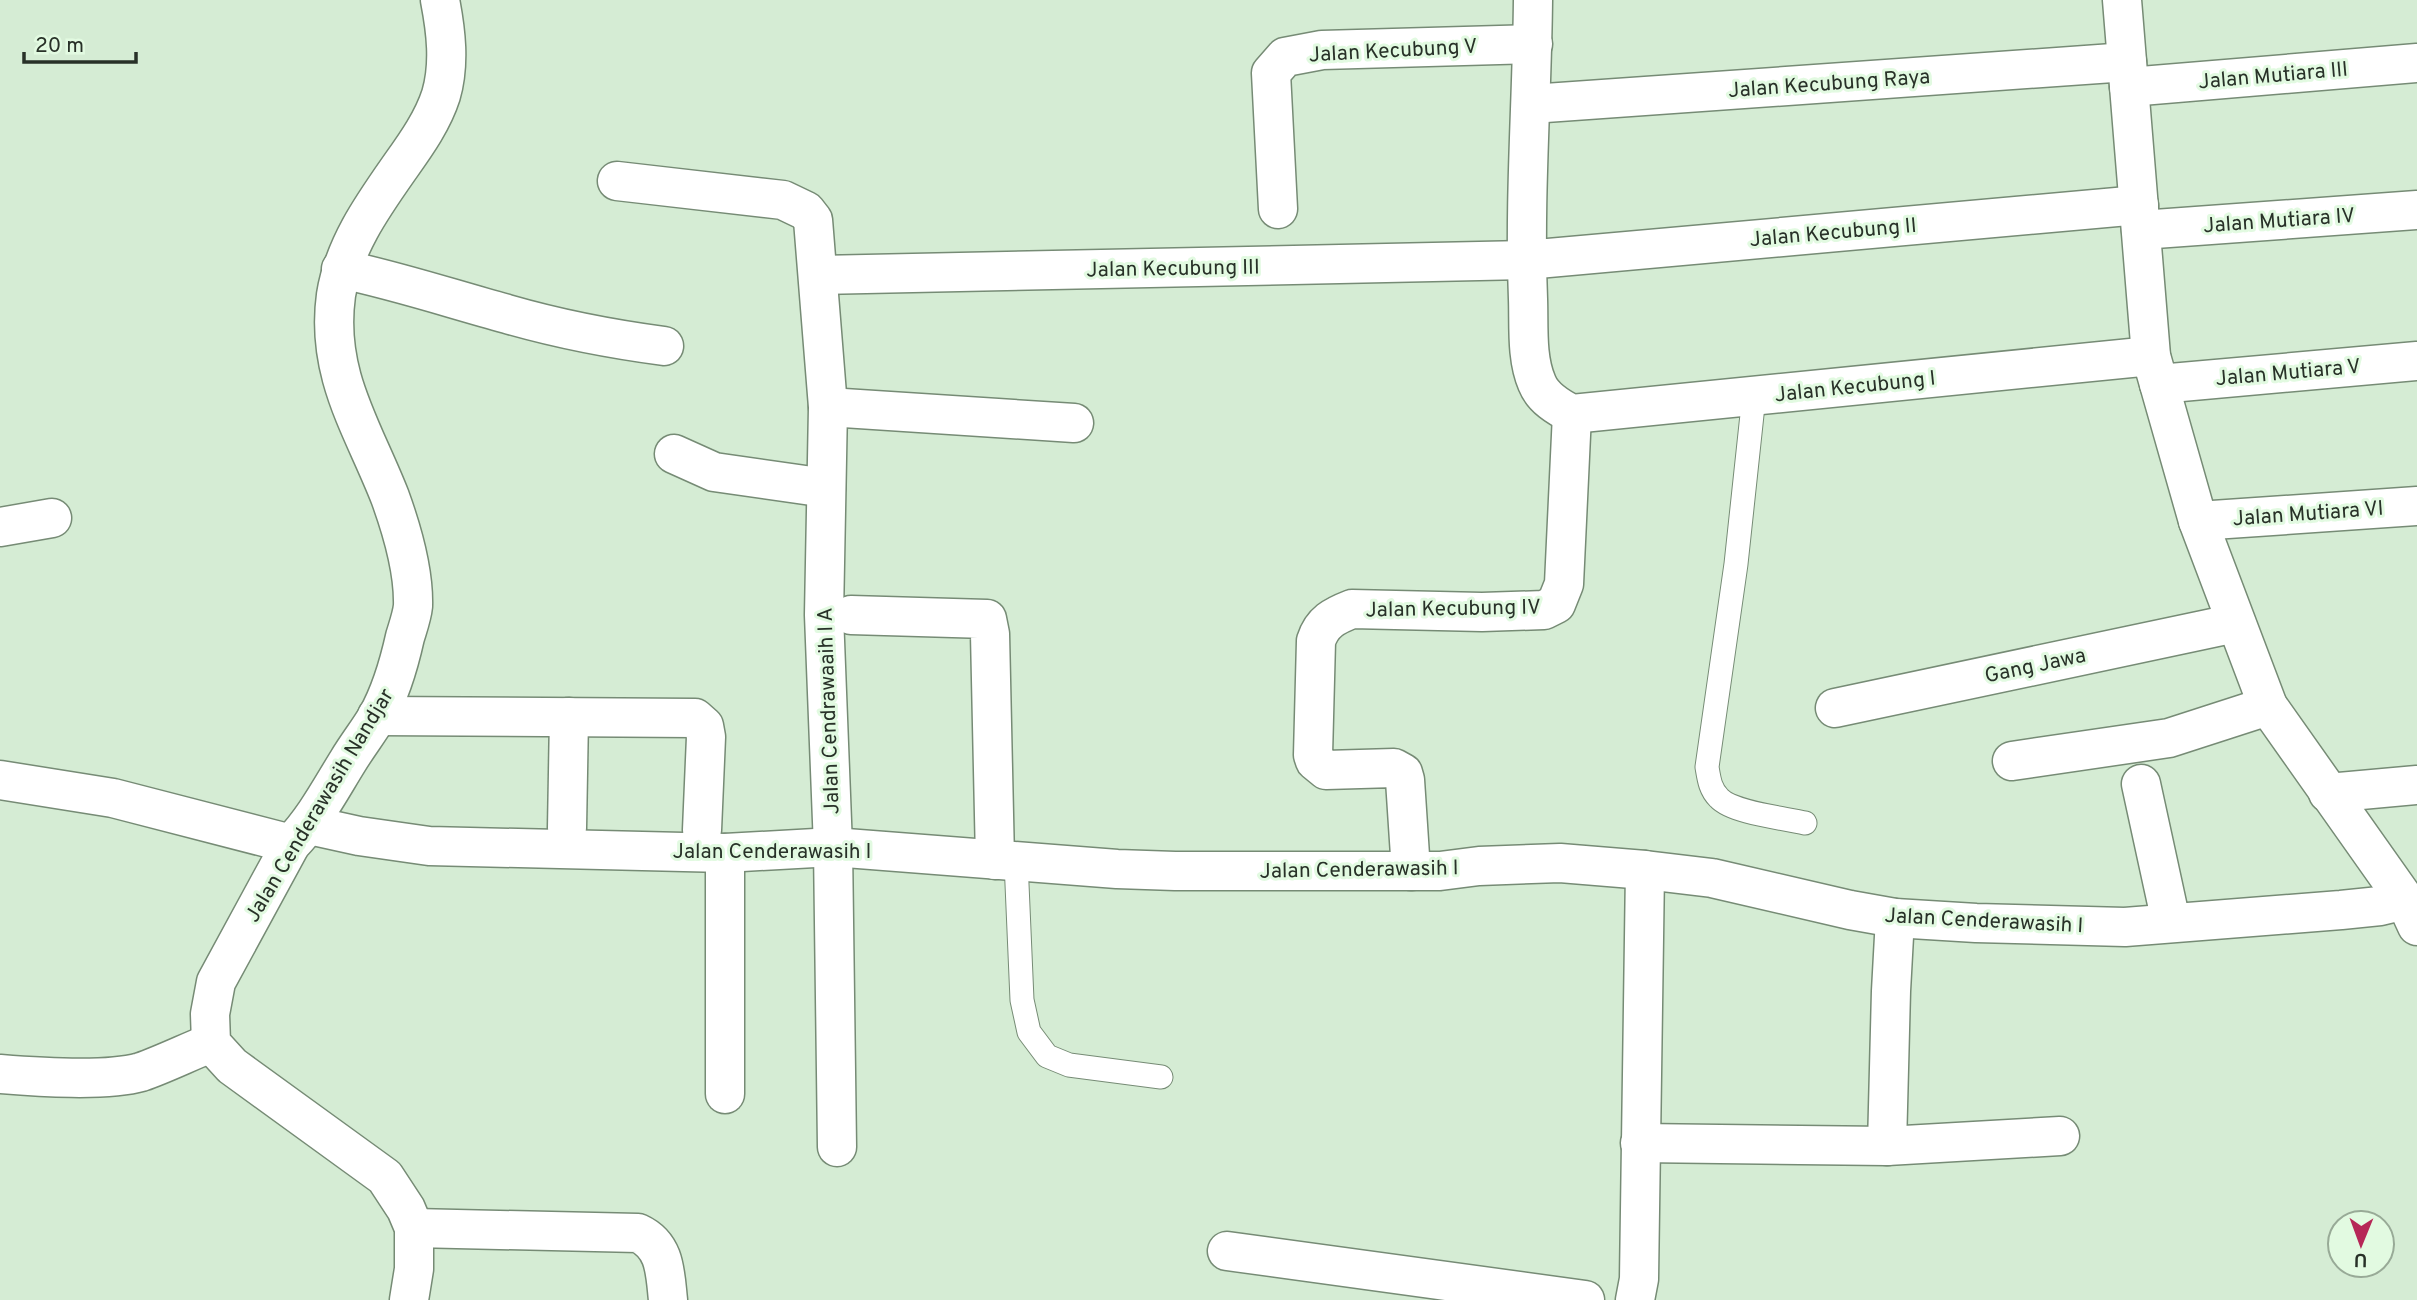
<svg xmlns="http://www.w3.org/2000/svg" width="2417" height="1300" viewBox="0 0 2417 1300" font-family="Overpass,sans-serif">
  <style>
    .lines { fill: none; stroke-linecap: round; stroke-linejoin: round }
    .service-casing { stroke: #768b75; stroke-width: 25 }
    .minor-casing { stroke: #768b75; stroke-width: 41 }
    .service { stroke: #fff; stroke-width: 23 }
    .minor { stroke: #fff; stroke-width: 38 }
    .labels { text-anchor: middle; stroke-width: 6; stroke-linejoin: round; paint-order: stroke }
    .street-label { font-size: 21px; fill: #283128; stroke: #e2fae1 }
  </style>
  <rect width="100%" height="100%" fill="#d5ecd4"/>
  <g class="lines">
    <g class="service-casing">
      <g id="service">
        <path d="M1754,396L1736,564L1707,767C1709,779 1710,789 1719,798C1733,813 1784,818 1805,823"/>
        <path d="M1016,861L1022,1000L1029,1032L1047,1056L1069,1065L1161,1077"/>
      </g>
    </g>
    <g class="minor-casing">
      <g id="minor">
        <path d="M1533,0C1532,99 1524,199 1528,299C1529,325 1526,358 1537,383C1543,398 1558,407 1572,414L2151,356"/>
        <path d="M2122,0L2151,356L2198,521L2268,706L2405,900L2417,926"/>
        <path d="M2129,87L2417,63"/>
        <path d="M1531,104L2127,62"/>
        <path d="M617,181L783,200L806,211L813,220L828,407L824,615L833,847L837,1147"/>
        <path d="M1278,209L1271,73L1285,57L1322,50L1533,44"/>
        <path d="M2141,230L2417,210"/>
        <path d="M341,269C398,281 452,299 507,314C559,329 611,339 664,346"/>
        <path d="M819,275L1526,260L2139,205"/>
        <path d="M2159,384L2417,361"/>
        <path d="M828,407L1074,423"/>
        <path d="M674,454L714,472L826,488"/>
        <path d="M2198,521L2417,506"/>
        <path d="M0,527L52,518"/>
        <path d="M851,615L987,619L990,634L995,860"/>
        <path d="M1835,708L2236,623"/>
        <path d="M377,716L695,718L704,726L706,737L702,830"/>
        <path d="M2012,761L2169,738L2268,706"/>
        <path d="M0,780L113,798L291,844"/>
        <path d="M2141,784L2171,922"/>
        <path d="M2328,793L2417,785"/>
        <path d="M309,825L359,836L429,846L725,853L833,847L1117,869L1175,871H1440L1479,866L1560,863L1645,870L1712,878L1850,910L1895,918L1976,923L2125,927L2341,910L2380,906L2405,900"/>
        <path d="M567,828L569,717"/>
        <path d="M725,853V1094"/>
        <path d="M1411,871L1405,780L1403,773L1394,768L1326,770L1315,761L1313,755L1316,641C1322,622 1334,616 1352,609L1482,612L1544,610L1556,604L1564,584L1572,414"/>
        <path d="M0,1074C37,1077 106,1082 141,1072C164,1064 188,1052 211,1043"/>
        <path d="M1640,1143L1887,1146L2060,1136"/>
        <path d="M1887,1146L1891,991L1895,918"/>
        <path d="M414,1228L638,1233C666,1246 665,1273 668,1300"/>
        <path d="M1227,1251L1585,1300"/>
        <path d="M409,1300L414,1269V1228L406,1209L385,1177L232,1066L211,1043L210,1014L216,982L291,844C315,819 330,790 348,761C357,746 368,732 377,717C391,692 399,664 405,637C408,627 412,616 413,606C414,570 402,530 390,497C363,428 325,374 336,295C344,245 374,204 402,164C417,143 433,120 441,95C450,64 446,31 440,0"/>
        <path d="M1635,1300L1639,1279L1645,870"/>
      </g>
    </g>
    <use href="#service" class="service"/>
    <use href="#minor" class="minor"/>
  </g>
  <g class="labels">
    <g class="street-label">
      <text transform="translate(1393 50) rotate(-3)" y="7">Jalan Kecubung V</text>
      <text transform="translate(2273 75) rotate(-5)" y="7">Jalan Mutiara III</text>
      <text transform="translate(1829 83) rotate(-4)" y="7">Jalan Kecubung Raya</text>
      <text transform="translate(2279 220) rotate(-4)" y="7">Jalan Mutiara IV</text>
      <text transform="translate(1833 232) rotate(-5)" y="7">Jalan Kecubung II</text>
      <text transform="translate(1173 268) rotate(-1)" y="7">Jalan Kecubung III</text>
      <text transform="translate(2288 372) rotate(-5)" y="7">Jalan Mutiara V</text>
      <text transform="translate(1855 386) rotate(-6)" y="7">Jalan Kecubung I</text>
      <text transform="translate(2308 513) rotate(-4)" y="7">Jalan Mutiara VI</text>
      <text transform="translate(1453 608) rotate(-1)" y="7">Jalan Kecubung IV</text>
      <text transform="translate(2035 665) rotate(-12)" y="7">Gang Jawa</text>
      <text transform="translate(828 711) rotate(-92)" y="7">Jalan Cendrawaaih I A</text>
      <text transform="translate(319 805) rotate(-59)" y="7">Jalan Cenderawasih Nandjar</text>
      <text x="772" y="858">Jalan Cenderawasih I</text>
      <text transform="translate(1359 869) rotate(-1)" y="7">Jalan Cenderawasih I</text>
      <text transform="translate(1984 920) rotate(3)" y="7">Jalan Cenderawasih I</text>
    </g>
  </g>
  <g transform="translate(2361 1244) rotate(181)"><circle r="33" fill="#e2fae1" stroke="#98aa97" stroke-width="2"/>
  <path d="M0-5L12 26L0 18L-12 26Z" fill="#b62757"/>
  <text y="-10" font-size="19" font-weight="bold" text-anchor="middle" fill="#283128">U</text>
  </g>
  <path d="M24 52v10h112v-10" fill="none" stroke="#283128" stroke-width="3.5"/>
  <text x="35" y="52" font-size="21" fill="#283128" stroke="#e2fae1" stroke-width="5" paint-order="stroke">20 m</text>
</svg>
